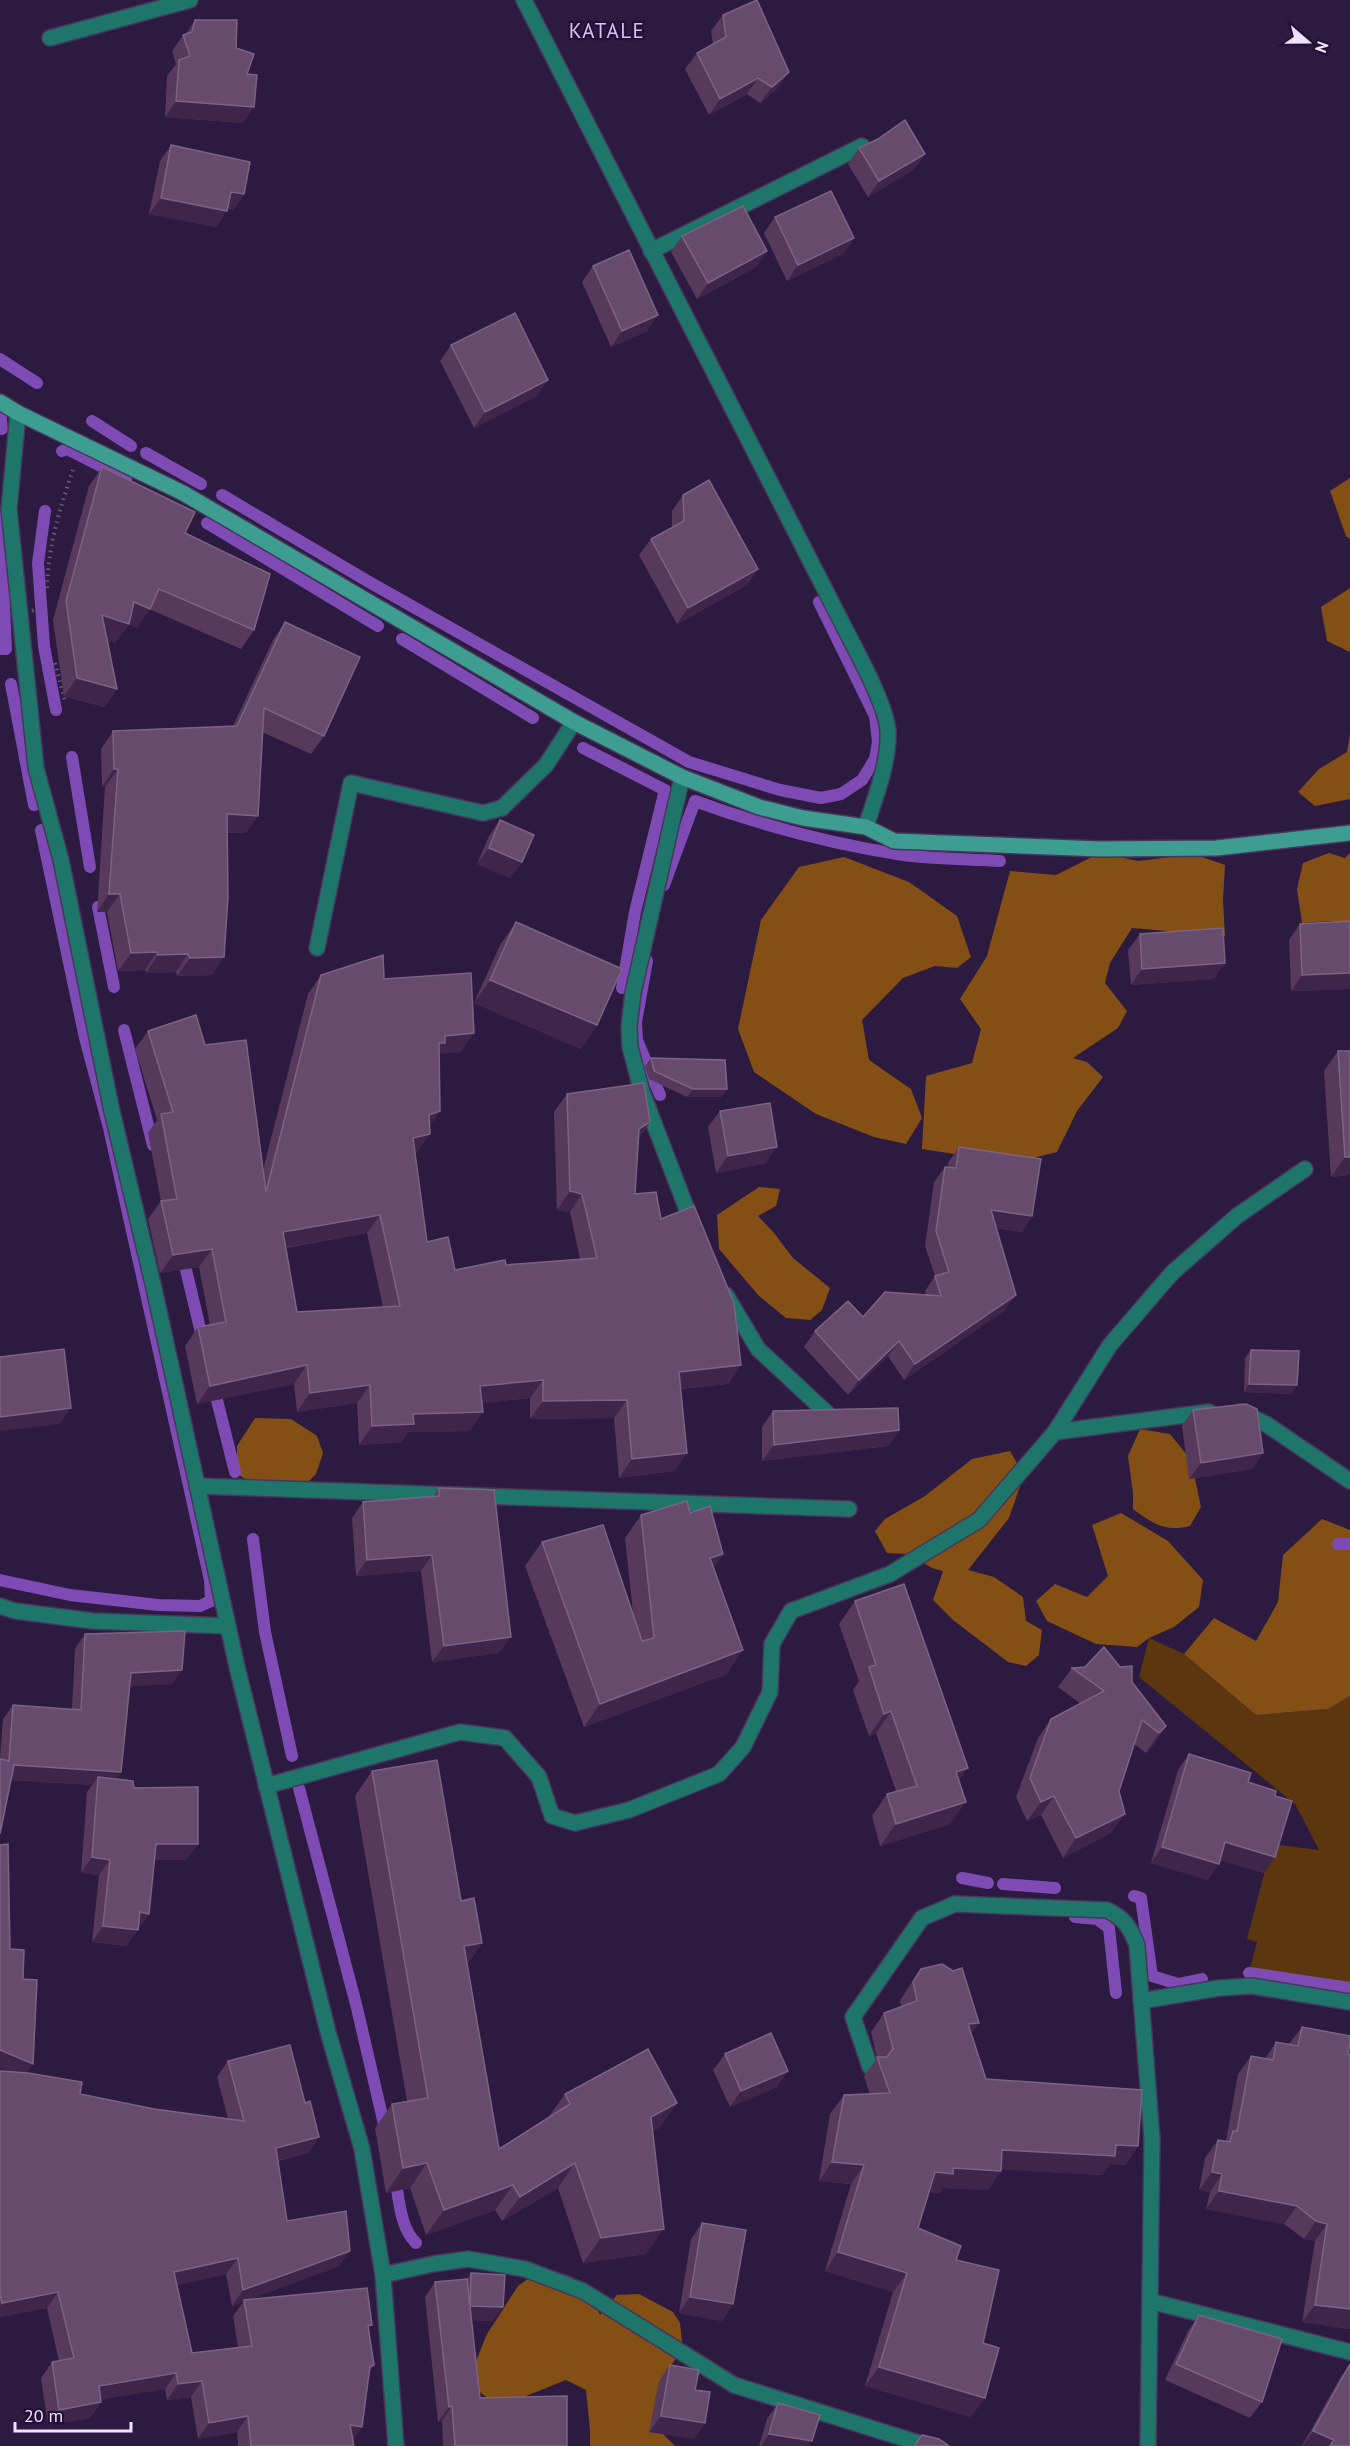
<svg xmlns="http://www.w3.org/2000/svg" width="1350" height="2446" viewBox="0 0 1350 2446" font-family="'PT Sans',sans-serif">
<style>
.green{fill:#5c360e}
.forest{fill:#844f15}
.lines{fill:none;stroke-linecap:round;stroke-linejoin:round}
.stream{stroke:#7e4bb5;stroke-width:12}
.lane-casing{stroke:#47365b;stroke-width:18}
.street-casing{stroke:#47365b;stroke-width:18}
.secondary-casing{stroke:#47365b;stroke-width:18}
.path{stroke:#695a7d;stroke-width:4;stroke-dasharray:1.5 4.5;stroke-linecap:butt}
.lane{stroke:#1e756a;stroke-width:15}
.street{stroke:#1e756a;stroke-width:15}
.secondary{stroke:#3c9d90;stroke-width:15}
.path-bridge{stroke:#695a7d;stroke-width:4;stroke-dasharray:1.5 4.5;stroke-linecap:butt}
.wall{fill:#57395c;fill-rule:evenodd}
.shaded-wall{fill:#3f254a}
.building{fill:#674b6d;stroke:#7c6384;stroke-width:1.5;fill-rule:evenodd}
.labels{text-anchor:middle;stroke-width:5;stroke-linejoin:round;paint-order:stroke}
.quarter-label{font-size:21px;letter-spacing:1.5px;fill:#d5c1f3;stroke:#231036}
</style>
<rect width="100%" height="100%" fill="#2c1a41"/>
<polygon class="green" points="1149,1638 1184,1654 1256,1715 1328,1709 1350,1696 1350,1983 1250,1969 1257,1942 1247,1939 1272,1844 1319,1850 1295,1804 1139,1677"/>
<g class="forest">
<polygon points="1350,478 1350,539 1346,536 1330,491"/>
<polygon points="1350,588 1350,652 1327,641 1321,607"/>
<polygon points="1350,734 1350,799 1315,806 1298,792 1319,769 1347,752"/>
<polygon points="1100,853 1138,861 1170,857 1202,857 1225,865 1223,901 1225,936 1132,928 1110,963 1105,983 1127,1011 1118,1028 1073,1058 1087,1062 1103,1077 1077,1111 1057,1152 1012,1163 922,1149 926,1076 972,1063 981,1029 960,999 987,956 1010,871 1056,875"/>
<polygon points="1329,853 1345,858 1350,853 1350,926 1331,921 1302,923 1297,889 1303,863"/>
<polygon points="844,857 909,882 957,916 971,957 957,968 935,966 903,978 862,1020 869,1060 911,1089 922,1118 906,1144 874,1137 816,1114 754,1072 738,1029 761,920 799,867"/>
<polygon points="759,1187 780,1189 776,1206 758,1216 774,1233 793,1258 830,1288 822,1310 810,1320 786,1318 759,1296 719,1249 717,1215"/>
<polygon points="255,1418 291,1419 317,1436 323,1453 316,1474 302,1488 254,1484 237,1474 237,1446"/>
<path d="M 1140,1429 L 1170,1434 L 1191,1460 L 1201,1507 L 1190,1526 C 1164,1532 1154,1524 1133,1509 L 1133,1493 L 1128,1456 Z"/>
<polygon points="1010,1451 1024,1475 1009,1518 968,1570 994,1577 1023,1597 1026,1621 1042,1630 1039,1655 1026,1666 1008,1662 953,1620 933,1600 943,1571 932,1568 908,1554 887,1553 875,1531 885,1519 925,1496 972,1459"/>
<polygon points="1121,1513 1168,1541 1203,1580 1199,1607 1174,1627 1149,1638 1137,1647 1096,1644 1047,1621 1036,1601 1055,1584 1087,1597 1108,1576 1092,1525"/>
<polygon points="1322,1519 1350,1530 1350,1696 1328,1709 1256,1715 1184,1654 1214,1618 1256,1641 1278,1602 1283,1555"/>
<path d="M 542,2269 C 580,2276 585,2280 600,2315 L 617,2295 L 639,2294 L 673,2312 L 680,2323 L 683,2350 L 667,2370 L 655,2400 L 657,2428 L 675,2446 L 590,2446 L 590,2430 L 586,2390 L 566,2380 L 499,2407 L 476,2389 L 474,2366 L 487,2334 L 518,2286 Z"/>
</g>
<g class="lines">
<g class="stream">
<polyline points="0,359 37,383"/>
<polyline points="0,410 2,429"/>
<polyline points="92,421 131,446"/>
<polyline points="62,451 67,449 126,479"/>
<polyline points="146,453 201,484"/>
<polyline points="222,495 369,582 689,762 780,790 821,798 841,794 862,780 875,759 878,742 875,716 819,602"/>
<polyline points="45,511 38,563 44,646 56,710"/>
<polyline points="0,512 6,649 0,649"/>
<polyline points="207,523 378,626"/>
<polyline points="402,639 533,718"/>
<polyline points="11,684 34,805"/>
<polyline points="583,748 665,790 635,912 622,988"/>
<polyline points="72,757 90,867"/>
<path d="M 664,885 L 695,801 C 763,826 832,844 903,855 C 935,859 968,859 1000,861"/>
<polyline points="98,907 114,987"/>
<polyline points="647,961 636,1022 637,1040 660,1095"/>
<polyline points="124,1030 153,1145"/>
<polyline points="182,1253 203,1341"/>
<polyline points="213,1384 235,1472"/>
<polyline points="253,1539 265,1632 292,1756"/>
<polyline points="1338,1544 1350,1544"/>
<polyline points="0,1580 70,1595 158,1605 200,1606 211,1601 210,1580 109,1128 85,1038 41,830"/>
<polyline points="299,1788 357,2008 386,2133"/>
<polyline points="962,1878 988,1883"/>
<polyline points="1003,1884 1055,1888"/>
<polyline points="1134,1896 1141,1898 1152,1976 1178,1984 1202,1979"/>
<polyline points="1075,1917 1097,1919 1109,1928 1116,1993"/>
<polyline points="1249,1973 1350,1988"/>
<path d="M 395,2177 C 399,2198 400,2228 416,2243"/>
</g>
<defs>
<g id="lane">
<polyline points="317,948 351,783 483,813 502,808 546,765 574,722"/>
<polyline points="870,2067 853,2017 922,1918 955,1904"/>
</g>
<g id="street">
<path d="M 524,0 L 841,621 C 854,647 887,705 888,732 C 889,764 875,797 866,827"/>
<polyline points="50,38 190,0"/>
<polyline points="651,251 862,146"/>
<polyline points="18,413 9,509 36,768 61,860 111,1107 153,1284 237,1667 328,2032 362,2149 383,2275 396,2446"/>
<polyline points="682,777 633,993 629,1027 630,1047 642,1092 694,1228"/>
<polyline points="726,1295 758,1349 829,1415"/>
<polyline points="1241,1412 1266,1424 1350,1481"/>
<polyline points="1055,1432 1209,1412"/>
<polyline points="197,1486 849,1509"/>
<polyline points="0,1606 15,1611 93,1621 228,1626"/>
<polyline points="266,1786 460,1732 505,1738 539,1777 552,1816 575,1823 629,1810 719,1774 743,1747 770,1692 772,1644 791,1611 890,1574 979,1520 1055,1432 1110,1345 1172,1273 1237,1216 1305,1169"/>
<path d="M 955,1904 L 1107,1910 C 1124,1918 1130,1927 1137,1945 L 1152,2139 L 1148,2446"/>
<polyline points="1141,2001 1219,1988 1252,1986 1350,2002"/>
<polyline points="383,2275 433,2264 468,2259 525,2269 583,2291 734,2385 928,2446"/>
<polyline points="1150,2301 1350,2352"/>
</g>
<polyline id="secondary" points="0,402 18,413 183,493 574,722 682,777 759,807 803,818 866,827 894,841 1100,849 1217,848 1350,833"/>
</defs>
<use href="#lane" class="lane-casing"/>
<use href="#street" class="street-casing"/>
<use href="#secondary" class="secondary-casing"/>
<g class="path">
<path d="M 47,588 C 48,546 60,508 73,470"/>
<polyline points="55,663 65,701"/>
</g>
<use href="#lane" class="lane"/>
<use href="#street" class="street"/>
<use href="#secondary" class="secondary"/>
<polyline class="path-bridge" points="32,611 48,605"/>
</g>
<g class="wall">
<polygon points="723,15 778,88 760,103 747,94 709,115 685,69 697,53 713,44 711,31"/>
<polygon points="195,20 236,48 247,74 243,123 165,117 167,76 176,64 172,51 183,35 186,34"/>
<polygon points="171,145 244,194 233,210 227,209 216,227 149,214 160,161"/>
<polygon points="859,148 925,154 913,170 868,197 848,164"/>
<polygon points="775,217 854,238 843,254 787,281 764,233"/>
<polygon points="682,236 767,251 756,267 697,299 671,252"/>
<polygon points="593,266 647,331 611,347 582,282"/>
<polygon points="451,345 537,396 474,428 440,361"/>
<polygon points="102,467 185,533 254,630 241,649 149,609 137,628 129,624 115,643 108,640 117,689 104,707 64,696 53,620 89,486"/>
<polygon points="683,495 758,569 747,585 677,624 639,555 651,539 672,527 672,511"/>
<polygon points="285,622 324,736 311,754 262,732 246,833 228,833 212,975 177,976 176,972 146,973 145,970 118,971 107,912 97,912 105,787 102,787 101,749 113,731 233,726 273,640"/>
<polygon points="500,820 522,862 510,878 477,864 489,836"/>
<polygon points="1350,921 1350,989 1291,991 1289,940 1300,924"/>
<polygon points="516,922 597,1025 581,1049 474,1003 500,945"/>
<polygon points="1140,934 1214,979 1131,985 1128,950"/>
<path d="M 321,975 L 384,979 L 461,1052 L 439,1053 L 440,1111 L 430,1125 L 417,1152 L 415,1153 L 427,1242 L 455,1270 L 580,1259 L 570,1212 L 557,1210 L 554,1112 L 567,1094 L 650,1122 L 639,1138 L 635,1194 L 661,1219 L 741,1365 L 728,1384 L 681,1389 L 687,1453 L 674,1471 L 619,1478 L 614,1418 L 530,1419 L 530,1398 L 482,1403 L 470,1431 L 408,1432 L 401,1442 L 359,1445 L 357,1403 L 297,1412 L 294,1384 L 197,1404 L 185,1346 L 198,1327 L 210,1325 L 199,1267 L 160,1273 L 148,1219 L 161,1201 L 148,1133 L 157,1120 L 135,1049 L 148,1031 L 205,1045 L 263,1170 L 308,994 ZM 367,1233 L 383,1307 L 297,1312 L 286,1248 Z"/>
<polygon points="1338,1051 1350,1175 1331,1177 1324,1071"/>
<polygon points="651,1058 727,1089 721,1097 687,1097 649,1079 645,1066"/>
<polygon points="720,1111 766,1163 716,1173 708,1127"/>
<polygon points="959,1147 1032,1216 1022,1232 996,1228 1005,1310 904,1380 888,1356 848,1395 804,1347 815,1331 863,1317 926,1295 925,1291 935,1276 925,1246 934,1182 945,1167 948,1167 948,1163"/>
<polygon points="1251,1350 1292,1394 1244,1392 1245,1358"/>
<polygon points="1193,1410 1263,1453 1252,1469 1189,1479 1182,1426"/>
<polygon points="773,1411 899,1430 888,1446 762,1461 762,1427"/>
<polygon points="439,1488 499,1653 432,1662 421,1571 356,1576 352,1518 363,1502 433,1497"/>
<polygon points="690,1513 723,1554 713,1568 727,1674 584,1727 525,1566 542,1542 633,1613 625,1538 641,1515"/>
<polygon points="855,1601 959,1781 950,1824 880,1846 872,1816 887,1794 896,1791 876,1733 869,1736 853,1690 859,1681 839,1624"/>
<polygon points="85,1634 172,1684 130,1686 116,1779 134,1788 187,1860 154,1860 149,1914 126,1946 92,1942 99,1875 81,1873 87,1792 92,1785 11,1780 0,1759 3,1719 13,1705 72,1709 75,1649"/>
<polygon points="1072,1668 1132,1682 1166,1726 1153,1745 1146,1753 1134,1744 1119,1791 1111,1833 1063,1858 1041,1815 1027,1821 1016,1797 1038,1738 1051,1719 1081,1704 1058,1687"/>
<polygon points="1189,1754 1275,1796 1264,1873 1220,1860 1208,1880 1151,1863 1178,1770"/>
<polygon points="372,1771 461,1901 482,1943 467,1964 499,2149 548,2118 565,2094 677,2103 659,2128 653,2131 646,2254 583,2263 558,2188 502,2221 495,2210 426,2235 410,2188 386,2193 375,2128 392,2104 407,2101 355,1796"/>
<path d="M 10,1949 L 23,1979 L 33,2064 L 26,2073 L 80,2094 L 154,2109 L 228,2119 L 217,2077 L 228,2061 L 305,2103 L 319,2137 L 308,2153 L 278,2161 L 287,2221 L 339,2266 L 247,2300 L 369,2330 L 374,2365 L 369,2372 L 353,2440 L 354,2446 L 238,2446 L 237,2432 L 198,2439 L 191,2397 L 167,2400 L 165,2389 L 101,2399 L 101,2402 L 90,2418 L 48,2425 L 41,2378 L 52,2362 L 59,2361 L 47,2308 L 0,2317 L 0,2071 L 9,2072 ZM 226,2274 L 232,2306 L 244,2301 L 233,2316 L 238,2347 L 192,2353 L 177,2285 Z"/>
<polygon points="921,1969 979,2023 971,2034 986,2079 1138,2146 1125,2165 1110,2164 1102,2175 1001,2169 1001,2171 988,2190 943,2188 940,2193 929,2192 918,2228 956,2260 983,2343 971,2417 865,2386 893,2292 825,2271 851,2184 819,2181 830,2114 844,2095 870,2094 864,2076 877,2058 871,2032 884,2013 901,2007 900,2001 908,1988"/>
<polygon points="1302,2027 1348,2054 1350,2329 1302,2322 1315,2241 1304,2239 1284,2224 1206,2209 1210,2192 1199,2190 1205,2158 1218,2140 1226,2141 1238,2074 1251,2056 1265,2059 1276,2042 1289,2044"/>
<polygon points="725,2054 777,2087 730,2107 713,2070"/>
<polygon points="702,2223 733,2304 722,2321 679,2313 691,2239"/>
<polygon points="471,2273 493,2321 471,2320 480,2398 567,2446 443,2446 442,2421 438,2422 425,2297 435,2282 467,2279"/>
<polygon points="1199,2315 1262,2402 1250,2418 1165,2380 1188,2331"/>
<polygon points="1350,2364 1350,2446 1302,2446 1340,2378"/>
<polygon points="670,2365 695,2390 705,2423 694,2439 649,2432 659,2381"/>
<polygon points="778,2403 812,2441 808,2446 759,2446 767,2419"/>
</g>
<g class="shaded-wall">
<polygon points="789,72 778,88 760,103 772,87"/>
<polygon points="758,78 747,94 709,115 720,99"/>
<polygon points="176,101 254,107 243,123 165,117"/>
<polygon points="925,154 913,170 868,197 879,181"/>
<polygon points="231,192 244,194 233,210 220,208"/>
<polygon points="161,198 227,211 216,227 149,214"/>
<polygon points="854,238 843,254 787,281 798,265"/>
<polygon points="767,251 756,267 697,299 708,283"/>
<polygon points="658,315 647,331 611,347 622,331"/>
<polygon points="548,380 537,396 474,428 485,412"/>
<polygon points="758,569 747,585 677,624 688,608"/>
<polygon points="134,602 150,609 137,628 121,621"/>
<polygon points="102,615 129,624 115,643 89,633"/>
<polygon points="77,678 117,689 104,707 64,696"/>
<polygon points="114,769 118,769 105,787 102,787"/>
<polygon points="227,814 258,816 246,833 215,832"/>
<polygon points="489,848 522,862 510,878 477,864"/>
<polygon points="109,894 120,894 107,912 97,912"/>
<polygon points="157,952 145,970 118,971 131,953"/>
<polygon points="188,954 176,972 146,973 158,955"/>
<polygon points="224,957 212,975 177,976 190,958"/>
<polygon points="1225,963 1214,979 1131,985 1142,969"/>
<polygon points="1350,973 1350,989 1291,991 1302,975"/>
<polygon points="490,980 597,1025 581,1049 474,1003"/>
<polygon points="474,1033 461,1052 438,1054 426,1062 445,1036"/>
<polygon points="693,1089 727,1089 721,1097 687,1097"/>
<polygon points="440,1111 427,1129 429,1115"/>
<polygon points="650,1122 637,1140 639,1129"/>
<polygon points="430,1134 417,1152 400,1157 413,1138"/>
<polygon points="777,1147 766,1163 716,1173 728,1156"/>
<polygon points="1345,1157 1350,1157 1350,1175 1331,1177"/>
<polygon points="570,1191 582,1194 570,1212 557,1210"/>
<polygon points="991,1210 1032,1216 1022,1232 980,1225"/>
<polygon points="380,1215 367,1233 270,1250 283,1232"/>
<polygon points="212,1249 199,1267 160,1273 173,1255"/>
<polygon points="1016,1295 1005,1310 904,1380 915,1364"/>
<polygon points="899,1341 888,1356 848,1395 859,1380"/>
<polygon points="307,1365 294,1384 197,1404 210,1386"/>
<polygon points="741,1365 728,1384 666,1390 679,1372"/>
<polygon points="543,1380 530,1398 467,1405 480,1386"/>
<polygon points="1249,1384 1297,1385 1292,1394 1244,1392"/>
<polygon points="370,1385 357,1403 297,1412 310,1393"/>
<polygon points="627,1400 614,1418 530,1419 543,1401"/>
<polygon points="71,1408 60,1424 0,1431 0,1417"/>
<polygon points="483,1412 470,1431 408,1432 401,1442 359,1445 372,1426 413,1414"/>
<polygon points="899,1430 888,1446 762,1461 774,1445"/>
<polygon points="687,1453 674,1471 619,1478 632,1459"/>
<polygon points="1263,1453 1252,1469 1189,1479 1201,1463"/>
<polygon points="723,1554 707,1578 710,1558"/>
<polygon points="432,1555 421,1571 356,1576 367,1560"/>
<polygon points="511,1637 499,1653 432,1662 444,1646"/>
<polygon points="743,1650 727,1674 584,1727 600,1704"/>
<polygon points="182,1670 172,1684 121,1687 131,1673"/>
<polygon points="891,1711 876,1733 869,1736 884,1714"/>
<polygon points="1166,1726 1153,1745 1146,1753 1159,1733"/>
<polygon points="14,1765 121,1772 111,1786 98,1777 92,1785 4,1779"/>
<polygon points="968,1768 952,1790 956,1772"/>
<polygon points="1054,1796 1041,1815 1027,1821 1041,1802"/>
<polygon points="966,1802 950,1824 880,1846 896,1824"/>
<polygon points="1125,1814 1111,1833 1063,1858 1076,1838"/>
<polygon points="1225,1842 1275,1857 1264,1873 1214,1858"/>
<polygon points="156,1844 198,1844 187,1860 144,1860"/>
<polygon points="1162,1847 1219,1864 1208,1880 1151,1863"/>
<polygon points="92,1857 110,1860 99,1875 81,1873"/>
<polygon points="140,1912 149,1914 138,1929"/>
<polygon points="103,1926 138,1930 126,1946 92,1942"/>
<polygon points="482,1943 464,1967 464,1946"/>
<polygon points="979,2023 965,2042 968,2024"/>
<polygon points="0,2050 33,2064 23,2078 0,2068"/>
<polygon points="788,2071 777,2087 730,2107 741,2091"/>
<polygon points="677,2103 659,2128 634,2141 651,2117"/>
<polygon points="319,2137 308,2153 264,2164 276,2148"/>
<polygon points="1116,2145 1138,2146 1125,2165 1110,2164 1102,2175 989,2169 1002,2150"/>
<polygon points="832,2162 864,2165 851,2184 819,2181"/>
<polygon points="427,2163 410,2188 386,2193 403,2168"/>
<polygon points="575,2163 558,2188 502,2221 520,2197"/>
<polygon points="953,2168 1001,2171 988,2190 943,2188 940,2193 922,2191 935,2172"/>
<polygon points="1212,2172 1222,2174 1210,2192 1199,2190"/>
<polygon points="513,2185 495,2210 426,2235 444,2210"/>
<polygon points="1219,2191 1297,2206 1284,2224 1206,2209"/>
<polygon points="1316,2221 1327,2224 1315,2241 1304,2239"/>
<polygon points="664,2229 646,2254 583,2263 601,2238"/>
<polygon points="350,2251 339,2266 232,2306 243,2290"/>
<polygon points="838,2252 907,2273 893,2292 825,2271"/>
<polygon points="238,2258 226,2274 163,2288 174,2272"/>
<polygon points="58,2292 47,2308 0,2317 0,2306 2,2303"/>
<polygon points="690,2297 733,2304 722,2321 679,2313"/>
<polygon points="1315,2305 1350,2309 1350,2329 1302,2322"/>
<polygon points="469,2306 503,2307 493,2321 459,2320"/>
<polygon points="879,2367 985,2398 971,2417 865,2386"/>
<polygon points="176,2373 165,2389 88,2402 99,2386"/>
<polygon points="202,2381 191,2397 167,2400 178,2384"/>
<polygon points="101,2402 90,2418 48,2425 59,2410"/>
<polygon points="452,2406 442,2421 438,2422 449,2407"/>
<polygon points="248,2416 237,2432 198,2439 209,2423"/>
<polygon points="661,2416 705,2423 694,2439 649,2432"/>
<polygon points="350,2425 362,2427 351,2443"/>
<polygon points="1313,2431 1334,2440 1329,2446 1303,2446"/>
<polygon points="769,2434 812,2441 808,2446 761,2446"/>
</g>
<g class="building">
<polygon points="757,0 789,72 772,87 758,78 720,99 697,53 726,37 723,15"/>
<polygon points="195,20 237,20 236,48 254,54 247,74 257,75 254,107 176,101 179,60 190,56 183,35 192,32"/>
<polygon points="905,120 925,154 879,181 859,148 878,139"/>
<polygon points="171,145 250,162 244,194 231,192 227,211 161,198"/>
<polygon points="831,191 854,238 798,265 775,217"/>
<polygon points="743,206 767,251 708,283 682,236"/>
<polygon points="629,250 658,315 622,331 593,266"/>
<polygon points="515,313 548,380 485,412 451,345"/>
<polygon points="102,467 195,512 185,533 270,574 254,630 159,589 150,609 134,602 129,624 102,615 117,689 77,678 66,601"/>
<polygon points="709,480 758,569 688,608 651,539 684,521 683,495"/>
<polygon points="285,622 360,657 324,736 264,708 258,816 227,814 228,897 224,957 190,958 188,954 158,955 157,952 131,953 120,894 109,894 118,769 114,769 113,731 237,726"/>
<polygon points="500,820 534,835 522,862 489,848"/>
<polygon points="1350,921 1350,973 1302,975 1300,924"/>
<polygon points="516,922 622,969 597,1025 490,980"/>
<polygon points="1223,928 1225,963 1142,969 1140,934"/>
<path d="M 383,955 L 384,979 L 471,973 L 474,1033 L 445,1036 L 445,1043 L 439,1043 L 440,1111 L 429,1115 L 430,1134 L 413,1138 L 427,1242 L 448,1237 L 455,1270 L 505,1260 L 506,1265 L 597,1258 L 582,1194 L 570,1191 L 567,1094 L 644,1083 L 650,1122 L 639,1129 L 635,1194 L 656,1192 L 661,1219 L 694,1206 L 734,1303 L 741,1365 L 679,1372 L 687,1453 L 632,1459 L 627,1400 L 543,1401 L 543,1380 L 480,1386 L 483,1412 L 413,1414 L 414,1424 L 372,1426 L 370,1385 L 310,1393 L 307,1365 L 210,1386 L 198,1327 L 226,1322 L 212,1249 L 173,1255 L 161,1201 L 177,1199 L 161,1114 L 173,1112 L 148,1031 L 196,1015 L 205,1045 L 246,1040 L 266,1192 L 321,975 ZM 380,1215 L 400,1306 L 297,1312 L 283,1232 Z"/>
<polygon points="1338,1051 1350,1051 1350,1157 1345,1157"/>
<polygon points="651,1058 725,1060 727,1089 693,1089 654,1071"/>
<polygon points="770,1103 777,1147 728,1156 720,1111"/>
<polygon points="959,1147 1041,1159 1032,1216 991,1210 1016,1295 915,1364 899,1341 859,1380 815,1331 848,1301 863,1317 885,1292 941,1296 935,1276 949,1272 936,1231 945,1167 956,1168"/>
<polygon points="64,1349 71,1408 0,1417 0,1357"/>
<polygon points="1251,1350 1299,1351 1297,1385 1249,1384"/>
<polygon points="1246,1404 1257,1409 1263,1453 1201,1463 1193,1410"/>
<polygon points="898,1408 899,1430 774,1445 773,1411"/>
<polygon points="439,1488 494,1490 511,1637 444,1646 432,1555 367,1560 363,1502 439,1496"/>
<polygon points="687,1501 690,1513 710,1506 723,1554 710,1558 743,1650 600,1704 542,1542 603,1525 642,1641 654,1638 641,1515"/>
<polygon points="904,1584 968,1768 956,1772 966,1802 896,1824 887,1794 917,1786 891,1711 884,1714 869,1667 876,1665 855,1601"/>
<polygon points="185,1631 182,1670 131,1673 121,1772 14,1765 0,1834 0,1759 9,1761 13,1705 81,1710 85,1634"/>
<polygon points="1104,1647 1120,1667 1132,1666 1132,1682 1166,1726 1159,1733 1142,1720 1119,1791 1125,1814 1076,1838 1054,1796 1041,1802 1030,1778 1051,1719 1104,1691 1072,1668 1085,1667"/>
<polygon points="1189,1754 1251,1773 1248,1782 1276,1791 1275,1796 1292,1801 1275,1857 1225,1842 1219,1864 1162,1847"/>
<polygon points="437,1760 461,1901 474,1898 482,1943 464,1946 499,2149 570,2104 565,2094 648,2049 677,2103 651,2117 664,2229 601,2238 575,2163 520,2197 513,2185 444,2210 427,2163 403,2168 392,2104 428,2098 372,1771"/>
<polygon points="98,1777 133,1781 134,1788 198,1787 198,1844 156,1844 149,1914 140,1912 138,1930 103,1926 110,1860 92,1857"/>
<polygon points="8,1844 10,1949 24,1950 23,1979 37,1980 33,2064 0,2050 0,1845"/>
<polygon points="942,1964 953,1971 962,1968 979,2023 968,2024 986,2079 1142,2090 1138,2146 1116,2145 1115,2156 1002,2150 1001,2171 953,2168 953,2174 935,2172 918,2228 961,2246 956,2260 999,2270 983,2343 999,2348 985,2398 879,2367 907,2273 838,2252 864,2165 832,2162 844,2095 890,2093 877,2057 887,2057 893,2049 884,2013 917,2001 913,1982 921,1969"/>
<polygon points="1302,2027 1350,2036 1350,2043 1348,2054 1350,2054 1350,2309 1315,2305 1327,2224 1316,2221 1297,2206 1219,2191 1222,2174 1212,2172 1218,2140 1230,2142 1233,2131 1237,2131 1251,2056 1273,2060 1276,2042 1298,2046"/>
<polygon points="771,2033 788,2071 741,2091 725,2054"/>
<polygon points="290,2045 305,2103 310,2101 319,2137 276,2148 287,2221 346,2211 350,2251 243,2290 238,2258 174,2272 192,2353 252,2346 244,2300 367,2288 372,2325 368,2326 374,2365 370,2366 362,2427 350,2425 354,2446 251,2446 248,2416 209,2423 202,2381 178,2384 176,2373 99,2386 101,2402 59,2410 52,2362 74,2358 58,2292 2,2303 0,2294 0,2071 28,2073 82,2082 80,2094 154,2109 244,2121 228,2061"/>
<polygon points="702,2223 746,2230 733,2304 690,2297"/>
<polygon points="471,2273 505,2275 503,2307 470,2306"/>
<polygon points="467,2279 480,2398 567,2396 567,2446 455,2446 452,2406 449,2407 435,2282"/>
<polygon points="1199,2315 1282,2339 1262,2402 1176,2364"/>
<polygon points="1350,2364 1350,2446 1330,2446 1334,2440 1313,2431"/>
<polygon points="670,2365 699,2370 695,2390 710,2392 705,2423 661,2416"/>
<polygon points="778,2403 820,2415 812,2441 769,2434"/>
<polygon points="922,2435 939,2439 949,2446 914,2446"/>
</g>
<g class="labels">
<g class="quarter-label">
<text x="607" y="38">KATALE</text>
</g>
</g>
<g transform="translate(1308 42) rotate(110)" stroke="#231036" stroke-width="4.5" paint-order="stroke">
<path d="M0-4.5L10 22L0 15L-10 22Z" fill="#ede3fd"/>
<text y="-9" font-size="16" font-weight="bold" text-anchor="middle" fill="#ede3fd">N</text>
</g>
<path d="M15 2422v9h116v-9" fill="none" stroke="#ede3fd" stroke-width="3"/>
<text x="24" y="2422" font-size="18" fill="#ede3fd" stroke="#231036" stroke-width="4.5" paint-order="stroke">20 m</text>
</svg>
